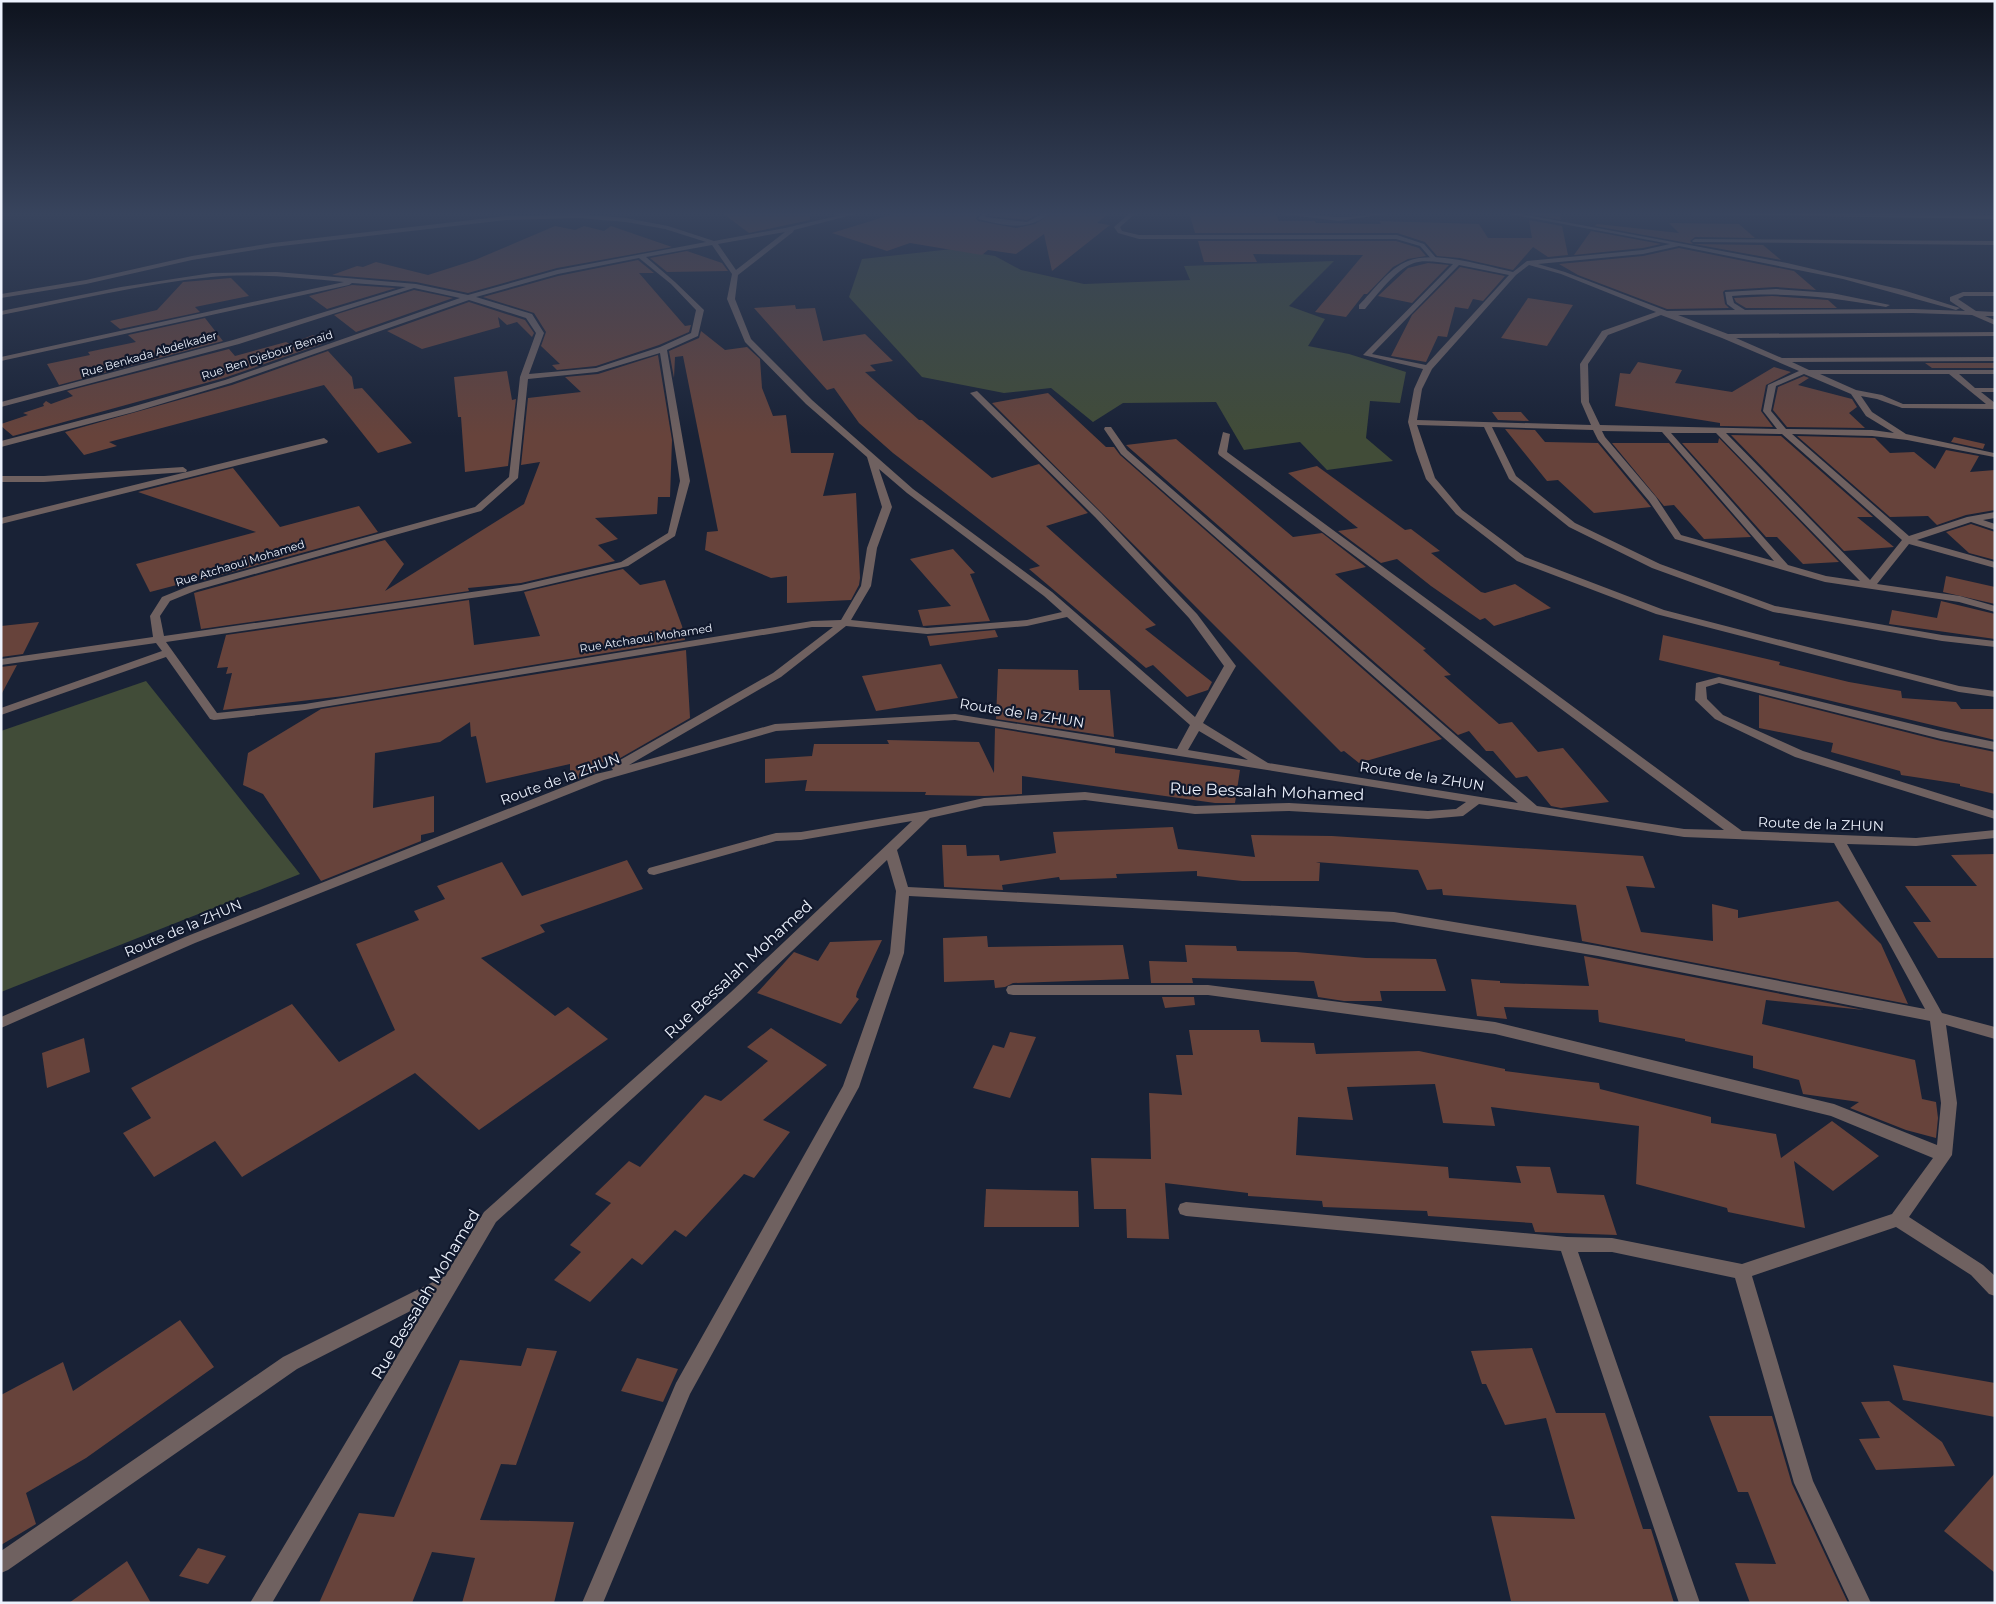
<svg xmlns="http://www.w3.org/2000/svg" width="1996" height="1604" viewBox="0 0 1996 1604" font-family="Montserrat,sans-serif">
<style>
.green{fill:#414c38}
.building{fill:#67433b}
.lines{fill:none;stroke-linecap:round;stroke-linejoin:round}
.service{fill:#6f6160;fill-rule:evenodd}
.minor{fill:#6f6160;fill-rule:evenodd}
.labels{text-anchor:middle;stroke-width:4.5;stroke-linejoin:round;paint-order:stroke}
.far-street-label{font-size:11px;fill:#edf2fd;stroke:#10182c}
.street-label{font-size:14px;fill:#edf2fd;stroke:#10182c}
.near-street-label{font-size:16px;fill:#edf2fd;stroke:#10182c}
</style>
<rect width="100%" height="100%" fill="#192236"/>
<g class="green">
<polygon points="952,249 995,256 1021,270 1084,284 1190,280 1184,266 1334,261 1289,306 1325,319 1308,346 1349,354 1406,372 1400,403 1370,401 1366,438 1393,461 1327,470 1300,442 1244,450 1216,402 1123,403 1093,422 1051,388 1004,393 922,377 849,297 862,259"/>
<polygon points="146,681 300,874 1,992 1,731"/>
</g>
<g class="building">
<polygon points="721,212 810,212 810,220 749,233"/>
<polygon points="900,212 981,212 976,218 978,221 1016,228 1035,224 1054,212 1111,212 1097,223 1110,225 1052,271 1044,234 1016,254 988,250 982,255 910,243 887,251 832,233"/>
<polygon points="991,212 1042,212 1027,220 989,216"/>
<polygon points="1189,212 1265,212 1276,215 1279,221 1315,221 1316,223 1381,224 1379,221 1479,224 1488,238 1532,238 1529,220 1562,226 1568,255 1548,257 1533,247 1513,270 1460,258 1437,256 1425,242 1397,233 1195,233"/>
<polygon points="1528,212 1560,213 1561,220 1529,214"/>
<polygon points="1669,223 1739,224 1755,238 1695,237 1690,241 1693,244 1595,226 1597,224 1679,233"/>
<polygon points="555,226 575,230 584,226 604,231 611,226 672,247 557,268 468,293 416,282 332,275 357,266 363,267 376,262 428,275 475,260"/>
<polygon points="1591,231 1661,244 1643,248 1574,255"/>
<polygon points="1198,241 1396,241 1419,248 1426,256 1408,259 1393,267 1367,294 1364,294 1346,317 1315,312 1363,255 1253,254 1257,262 1204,262"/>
<polygon points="1694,244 1763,245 1781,260"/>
<polygon points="1679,248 1794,271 1816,290 1776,287 1725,290 1723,292 1725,304 1729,308 1667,309 1578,275 1559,264 1643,256"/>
<polygon points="687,251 722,263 728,271 667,272 650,258"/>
<polygon points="638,260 654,273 639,273 685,326 691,325 689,332 659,345 596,366 557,370 552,365 560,364 541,346 546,332 534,313 483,297 558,276"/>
<polygon points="1428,263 1449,265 1412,303 1378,296 1408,268"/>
<polygon points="1460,267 1505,276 1483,301 1473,299 1468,309 1455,307 1447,337 1438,336 1426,362 1391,356 1412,315"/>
<polygon points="231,278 249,296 195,307 200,312 120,329 110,321 157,310 183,282"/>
<polygon points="352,285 396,288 327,309 309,296"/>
<polygon points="414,290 453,298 356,332 334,315"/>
<polygon points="1772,296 1828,300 1837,308 1746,308 1736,302 1734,298"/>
<polygon points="1528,298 1573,305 1547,346 1501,338"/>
<polygon points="469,302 525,320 534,333 532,337 517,322 507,325 498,317 500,327 422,349 387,331"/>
<polygon points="795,305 796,309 815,308 823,341 865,334 893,361 870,365 876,371 865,372 919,420 922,420 992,478 1039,464 1088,513 1046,526 1156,625 1145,629 1212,682 1208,690 1187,697 1153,665 1146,668 1029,569 1040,566 893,453 859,423 834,388 827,390 754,308"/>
<polygon points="205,318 223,341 59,385 47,364 90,355 88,352 136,342 128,335"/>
<polygon points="701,331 725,350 747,347 760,359 762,388 773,416 786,415 791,453 834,453 823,496 856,493 860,578 859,585 851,600 787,603 787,576 771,578 705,550 707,532 718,531 683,356 675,357 674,378 669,351 699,338"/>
<polygon points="313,335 322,344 224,378 13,436 1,426 1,424 28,415 23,413 44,406 43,404 46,401 51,404 73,396 67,391 229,349 235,356 286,342 290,344"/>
<polygon points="328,351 352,377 354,389 362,388 412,443 378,453 324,385 109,442 117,446 84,455 65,432 232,385"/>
<polygon points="658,355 672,440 670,497 658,497 657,514 595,518 618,539 598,545 615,561 521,583 468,588 469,591 201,629 194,593 385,540 404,564 385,591 524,504 540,462 521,465 528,398 581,392 565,377 598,374"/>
<polygon points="1638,362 1682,370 1675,383 1732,392 1774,367 1791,372 1766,385 1761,411 1773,427 1720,426 1720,423 1615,406 1620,373 1630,374"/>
<polygon points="1925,363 1995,363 1995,368 1932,368"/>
<polygon points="507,371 512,400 516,399 508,466 465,472 461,417 458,417 454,377"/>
<polygon points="1804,376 1809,378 1798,385 1852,399 1857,407 1849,413 1865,428 1787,427 1773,410 1778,387"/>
<polygon points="1048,393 1106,447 1114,447 1120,455 1442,739 1359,763 1344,751 1341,752 992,403"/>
<polygon points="1492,412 1521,412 1529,421 1498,420"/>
<polygon points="1505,429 1535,430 1545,442 1598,443 1651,507 1594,513 1558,480 1547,481"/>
<polygon points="1731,435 1781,436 1873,517 1857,517 1894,547 1844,551"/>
<polygon points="1797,436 1875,438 1890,453 1914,452 1935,469 1946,450 1979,456 1970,472 1995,470 1995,510 1966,515 1937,525 1928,516 1890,517"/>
<polygon points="1954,437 1985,444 1983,449 1951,442"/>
<polygon points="1719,438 1839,562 1803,564 1777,537 1766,537 1682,443 1718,443"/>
<polygon points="1176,439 1293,537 1322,533 1366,567 1335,574 1426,649 1423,650 1451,675 1444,676 1499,724 1512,722 1538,752 1563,748 1609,802 1561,808 1551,806 1527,776 1516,778 1493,751 1486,751 1469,731 1458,735 1126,445"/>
<polygon points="1612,443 1669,443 1751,537 1704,539 1674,505 1664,506"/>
<polygon points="1317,466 1405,530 1411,529 1440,551 1431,553 1481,592 1485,593 1515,584 1551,608 1494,626 1485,618 1480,620 1431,586 1397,559 1381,563 1338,531 1358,528 1288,473"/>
<polygon points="233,468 280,527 359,506 378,532 192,583 192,581 150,592 136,564 256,532 138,492"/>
<polygon points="1971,524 1995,532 1995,560 1969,553 1946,532"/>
<polygon points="953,549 975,573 970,574 990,621 923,626 918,610 951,606 910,559"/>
<polygon points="623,569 640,585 665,580 682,626 685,640 344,696 223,710 232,673 226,674 228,667 217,668 226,635 469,600 474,645 540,636 524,592"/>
<polygon points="1946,576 1995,587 1995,604 1943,592"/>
<polygon points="1941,601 1995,614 1995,639 1889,624 1892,610 1937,618"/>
<polygon points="39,622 23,654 1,657 1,626"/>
<polygon points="995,630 998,637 930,646 927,636"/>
<polygon points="1663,635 1780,662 1779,665 1849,682 1901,691 1902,698 1956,702 1961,709 1995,709 1995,740 1659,660"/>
<polygon points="686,650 690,718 615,761 595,763 595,772 570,782 570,764 486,783 476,736 471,737 470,722 440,742 375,753 373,808 434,796 434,832 421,835 421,841 321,881 263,794 243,785 248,753 321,709"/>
<polygon points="941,664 958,698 876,711 862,676"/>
<polygon points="17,665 1,695 1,667"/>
<polygon points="998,669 1078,670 1079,690 1110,690 1114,737 996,719"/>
<polygon points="1759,695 1941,741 1995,752 1995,794 1960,786 1960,784 1901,775 1900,771 1831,752 1833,743 1759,728"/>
<polygon points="995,728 1115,748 1115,753 1240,770 1235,803 1215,803 1022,776 1022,794 985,796 925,795 926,792 805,791 807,780 765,783 765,759 812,756 814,744 889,744 887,740 979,742 994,773"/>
<polygon points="1173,827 1178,849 1255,857 1251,835 1332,836 1643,856 1655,888 1626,886 1641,932 1713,941 1712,904 1738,910 1738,918 1838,901 1881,944 1908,1004 1582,941 1576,905 1443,895 1442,889 1427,890 1418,870 1316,862 1320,863 1319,881 1242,881 1197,876 1197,871 1116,874 1117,878 1060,880 1059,877 1002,885 1003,890 944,887 942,845 966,845 967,856 999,855 1000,861 1056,853 1053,832"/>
<polygon points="1995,854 1995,958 1938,958 1913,922 1931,922 1905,886 1977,886 1951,855"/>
<polygon points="627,860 643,889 540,925 545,932 481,958 555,1016 568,1007 608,1039 479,1130 415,1073 242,1177 215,1141 154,1177 123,1133 151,1118 131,1088 292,1004 339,1062 395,1030 356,944 419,920 414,911 445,899 437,886 502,862 522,896"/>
<polygon points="987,936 988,947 1123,945 1129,979 1013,983 1005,987 995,988 994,980 944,982 943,938"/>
<polygon points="882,940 857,992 856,997 859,999 841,1024 757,993 794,952 818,961 830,942"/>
<polygon points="1185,945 1236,946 1237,951 1296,952 1366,958 1436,959 1446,991 1380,991 1382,1001 1344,1001 1318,997 1314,981 1192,978 1193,983 1151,983 1149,961 1187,962"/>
<polygon points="1584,956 1864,1010 1766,1000 1762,1024 1915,1060 1922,1099 1936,1102 1938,1118 1936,1138 1906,1130 1850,1108 1859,1102 1803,1094 1799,1080 1753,1068 1753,1056 1685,1041 1685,1039 1599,1022 1598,1010 1504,1007 1507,1019 1477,1016 1471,979 1500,981 1500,983 1589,986"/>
<polygon points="1162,997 1194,997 1195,1005 1165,1008"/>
<polygon points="771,1028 827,1065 763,1120 790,1132 754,1178 744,1174 686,1237 675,1230 642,1265 632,1258 590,1302 554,1280 581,1252 570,1245 611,1203 595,1194 629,1161 640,1167 705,1095 721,1101 768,1061 747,1047"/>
<polygon points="1189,1030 1259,1030 1261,1042 1314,1043 1316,1054 1419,1051 1505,1069 1505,1071 1599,1083 1600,1089 1711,1117 1711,1123 1776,1134 1781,1158 1832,1121 1879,1156 1833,1191 1794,1161 1805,1228 1728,1212 1727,1208 1636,1184 1639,1126 1491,1107 1495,1126 1443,1123 1435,1084 1347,1087 1353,1120 1298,1117 1296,1155 1448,1167 1449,1178 1521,1183 1516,1166 1550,1167 1557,1193 1604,1195 1617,1235 1535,1232 1532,1223 1428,1216 1427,1211 1323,1207 1322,1201 1248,1196 1248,1193 1165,1183 1169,1239 1127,1238 1126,1209 1094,1209 1091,1158 1151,1159 1149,1093 1182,1095 1176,1055 1193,1055"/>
<polygon points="1010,1032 1036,1037 1010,1098 973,1088 993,1045 1004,1048"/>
<polygon points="84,1038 90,1072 47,1088 42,1053"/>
<polygon points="986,1189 1078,1191 1079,1227 984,1227"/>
<polygon points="180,1320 214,1367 86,1458 26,1493 36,1524 1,1545 1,1395 63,1362 73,1391"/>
<polygon points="527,1348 557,1351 516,1465 501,1464 480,1520 574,1522 554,1603 462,1603 475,1558 432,1552 412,1603 319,1603 359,1513 394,1517 460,1360 521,1366"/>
<polygon points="1532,1348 1556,1413 1605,1413 1643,1529 1651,1529 1674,1603 1511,1601 1491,1516 1575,1519 1546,1418 1505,1425 1486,1384 1482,1384 1471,1351"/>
<polygon points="637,1358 678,1369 663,1402 621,1391"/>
<polygon points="1893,1365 1995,1383 1995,1417 1903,1400"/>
<polygon points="1889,1401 1942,1442 1955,1466 1876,1470 1859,1439 1880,1438 1861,1402"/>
<polygon points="1709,1416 1772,1416 1792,1484 1848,1603 1750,1603 1735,1563 1776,1564 1748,1492 1738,1492"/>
<polygon points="1995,1473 1995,1573 1944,1531"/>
<polygon points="198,1548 226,1556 208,1584 179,1576"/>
<polygon points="127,1561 151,1603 69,1603"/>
</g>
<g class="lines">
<g class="service">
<polygon points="831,212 839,212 846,216 841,217"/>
<path d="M 983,212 L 989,212 L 985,217 L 1027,222 L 1045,212 L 1052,212 C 1028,232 1006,226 978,219 Z"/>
<polygon points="1131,212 1137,212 1120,227 1122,231 1139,235 1397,235 1424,244 1438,260 1433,261 1420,246 1396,239 1139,239 1118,233 1114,227"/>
<path d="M 1267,212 C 1290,210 1314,216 1337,217 C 1358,218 1378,211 1399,212 L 1339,221 Z"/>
</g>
<g class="minor">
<path d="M 854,212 L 863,212 L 794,230 L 793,232 L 738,275 L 735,299 L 751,339 L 812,400 L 913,489 L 1052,592 L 1195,717 L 1224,666 L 1189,618 L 1095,517 L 970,393 L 977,391 L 1101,513 L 1197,614 L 1236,666 L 1203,723 L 1268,763 L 1518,803 L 1121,454 L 1104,429 L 1105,427 L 1111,427 L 1127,450 L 1537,806 L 1684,829 L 1724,830 L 1219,455 L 1218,453 L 1223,432 L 1230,434 L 1227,452 L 1742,831 L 1916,838 L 1995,830 L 1995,838 L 1916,846 L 1847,844 L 1942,1013 L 1995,1027 L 1995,1039 L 1946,1025 L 1957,1103 L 1952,1155 L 1909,1217 L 1983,1265 L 1995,1276 L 1995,1296 L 1989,1294 L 1971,1275 L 1896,1227 L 1752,1276 L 1813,1481 L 1871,1603 L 1850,1603 L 1794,1483 L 1735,1278 L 1612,1252 L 1578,1252 L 1700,1603 L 1679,1603 L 1561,1251 L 1186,1216 L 1180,1214 L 1178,1209 L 1180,1204 L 1186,1202 L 1567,1237 L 1612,1238 L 1742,1264 L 1892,1214 L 1933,1158 L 1831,1116 L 1495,1034 L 1208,995 L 1013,995 L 1008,994 L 1006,990 L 1008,986 L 1013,985 L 1208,985 L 1495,1022 L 1834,1104 L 1937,1145 L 1941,1103 L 1930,1021 L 1598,956 L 1394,922 L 909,896 L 904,953 L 859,1087 L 690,1394 L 603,1603 L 582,1603 L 676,1383 L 843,1086 L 890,953 L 896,891 L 887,860 L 741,1000 L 496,1222 L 272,1603 L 250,1603 L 430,1301 L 297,1369 L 8,1570 L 1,1573 L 1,1551 L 283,1357 L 445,1276 L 484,1212 L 731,992 L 912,821 L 801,840 L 776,841 L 654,875 L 649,874 L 647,871 L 649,868 L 776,833 L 801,832 L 926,811 L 984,798 L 1085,792 L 1195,806 L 1289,803 L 1428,811 L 1456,809 L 1466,802 L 955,720 L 776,731 L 604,780 L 195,943 L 1,1028 L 1,1017 L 185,937 L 596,774 L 613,770 L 611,767 L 613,764 L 773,673 L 833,627 L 812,627 L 305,710 L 214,720 L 210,719 L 166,657 L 1,715 L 1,708 L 162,651 L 156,643 L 1,665 L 1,659 L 153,637 L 150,616 L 162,597 L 189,586 L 475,507 L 509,477 L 520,377 L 536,333 L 526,318 L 469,300 L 231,383 L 134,412 L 1,447 L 1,441 L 128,408 L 225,380 L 460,298 L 414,288 L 239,344 L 1,407 L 1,402 L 233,340 L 406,287 L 352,283 L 349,285 L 1,361 L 1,357 L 344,282 C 300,278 255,273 211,277 C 141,284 71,301 1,315 L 1,311 L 121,287 L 212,273 L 277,272 L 416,284 L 468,295 L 557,270 L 706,242 L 665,229 L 626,222 L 579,218 L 506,220 L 273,247 L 192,260 L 86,284 L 1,298 L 1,294 L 86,280 L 192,256 L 273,243 L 506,216 L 579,214 L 626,218 L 668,226 L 714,241 L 785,228 ZM 785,232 L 736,270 L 718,244 ZM 712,245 L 732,274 L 727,299 L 745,342 L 806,404 L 867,457 L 882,507 L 867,548 L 861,586 L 841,620 L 812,621 L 305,704 L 217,713 L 166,642 L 521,591 L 628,566 L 675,536 L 690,481 L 667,350 L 698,336 L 704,310 L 675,282 L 646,257 ZM 639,258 L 671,284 L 696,310 L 691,333 L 660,347 L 596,368 L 529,374 L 544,333 L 532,314 L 476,297 L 558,274 ZM 660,353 L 680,481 L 668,533 L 621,562 L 521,585 L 164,636 L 160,616 L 170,601 L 197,590 L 481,511 L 518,478 L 528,379 L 597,372 ZM 879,469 L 907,493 L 1044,596 L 1062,612 L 1027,620 L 927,628 L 851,620 L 871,586 L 877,548 L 892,507 ZM 1067,617 L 1190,725 L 1177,749 L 955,714 L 775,724 L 629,765 L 781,677 L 846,626 L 927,634 L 1027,626 ZM 1199,731 L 1248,760 L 1188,750 ZM 1085,800 L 1195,814 L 1289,811 L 1428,819 L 1463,816 L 1479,804 L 1684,837 L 1834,843 L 1925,1009 L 1598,946 L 1394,912 L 908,887 L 897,850 L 930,818 L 984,806 Z"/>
<path d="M 1498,212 L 1510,212 L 1787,263 L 1903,290 L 1960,308 L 1956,310 L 1843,279 L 1679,246 L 1643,254 L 1538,264 L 1565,272 L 1667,311 L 1735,310 L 1727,304 L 1725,292 L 1776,289 L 1832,293 L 1890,305 L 1886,307 C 1831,297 1789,292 1732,296 L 1734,303 L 1745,310 L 1913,309 L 1965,311 L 1950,301 L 1950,297 L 1963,292 L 1995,292 L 1995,296 L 1964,296 L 1958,299 L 1976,311 L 1995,312 L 1995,316 L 1985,316 L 1995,320 L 1995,325 L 1972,315 L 1913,313 L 1678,315 L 1728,334 L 1995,332 L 1995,336 L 1736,338 L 1782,358 L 1995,357 L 1995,361 L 1792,362 L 1809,370 L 1995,370 L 1995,374 L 1959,374 L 1975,388 L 1995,388 L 1995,392 L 1981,392 L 1995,403 L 1994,409 L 1902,408 L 1877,399 L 1861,396 L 1872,412 L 1906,434 L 1994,453 L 1994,457 L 1907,440 L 1872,436 L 1792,434 L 1909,536 L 1967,517 L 1995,512 L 1995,518 L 1983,520 L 1995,524 L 1995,530 L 1971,522 L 1917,540 L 1995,562 L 1995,568 L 1909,544 L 1877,584 L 1960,596 L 1995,606 L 1995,612 L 1959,602 L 1825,582 L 1675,539 L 1649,501 L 1598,440 L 1593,430 L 1492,427 L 1516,476 L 1575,523 L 1660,564 L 1775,606 L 1942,635 L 1995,641 L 1995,647 L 1942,641 L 1773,612 L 1652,568 L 1569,527 L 1509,479 L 1484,427 L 1417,425 L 1435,478 L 1462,510 L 1525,557 L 1664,610 L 1959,686 L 1995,691 L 1995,697 L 1959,692 L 1656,614 L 1517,561 L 1456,514 L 1426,479 L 1416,451 L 1408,422 L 1414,389 L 1423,369 L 1363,355 L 1453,264 C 1441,263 1425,259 1414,263 C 1395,270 1378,294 1365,309 L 1359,309 L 1359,305 C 1373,291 1389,268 1408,261 C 1435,250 1485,266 1513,272 L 1527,261 L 1643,250 L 1670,244 ZM 1459,265 L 1509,275 L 1426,365 L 1372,354 ZM 1529,265 L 1561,274 L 1656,312 L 1602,331 L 1580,364 L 1581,402 L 1591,425 L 1417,420 L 1422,389 L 1432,369 L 1516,275 ZM 1661,315 L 1722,338 L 1799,371 L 1768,385 L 1763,411 L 1777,429 L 1600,425 L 1589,402 L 1588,364 L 1608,335 ZM 1804,374 L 1851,394 L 1866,416 L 1894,433 L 1872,430 L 1786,429 L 1771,411 L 1776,386 ZM 1820,374 L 1949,374 L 1986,404 L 1903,404 L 1882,395 L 1856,390 ZM 1602,431 L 1662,432 L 1774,561 L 1681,535 L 1656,497 L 1605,437 ZM 1671,433 L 1716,433 L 1860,581 L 1826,576 L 1788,565 ZM 1726,433 L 1782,434 L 1902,540 L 1870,580 Z"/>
<polygon points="1681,212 1995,215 1995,219 1684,214"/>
<polygon points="1695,239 1995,241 1995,245 1693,242 1692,241"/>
<polygon points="324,438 328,441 327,443 1,524 1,518"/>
<polygon points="183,467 187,470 186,472 44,482 1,482 1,476 44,476"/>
<polygon points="1719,677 1941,731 1995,742 1995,750 1941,739 1719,683 1706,687 1707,699 1723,715 1803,751 1995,811 1995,819 1795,757 1715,719 1695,700 1696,683"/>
</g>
</g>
<linearGradient id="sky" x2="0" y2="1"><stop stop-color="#0e131e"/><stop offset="0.49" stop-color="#38445d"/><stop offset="1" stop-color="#38445d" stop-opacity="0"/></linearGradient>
<rect width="1996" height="436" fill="url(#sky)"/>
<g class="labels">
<g class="far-street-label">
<text transform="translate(149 354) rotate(-16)" y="4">Rue Benkada Abdelkader</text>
<text transform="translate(267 355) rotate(-18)" y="4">Rue Ben Djebour Benaïd</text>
<text transform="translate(240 563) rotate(-17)" y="4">Rue Atchaoui Mohamed</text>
<text transform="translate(646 638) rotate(-9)" y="4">Rue Atchaoui Mohamed</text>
</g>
<g class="street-label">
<text transform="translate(1022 713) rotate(9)" y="5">Route de la ZHUN</text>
<text transform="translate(1422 776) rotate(9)" y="5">Route de la ZHUN</text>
<text transform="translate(560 779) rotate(-20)" y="5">Route de la ZHUN</text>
<text transform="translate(1821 824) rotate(2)" y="5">Route de la ZHUN</text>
<text transform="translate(183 928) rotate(-23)" y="5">Route de la ZHUN</text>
</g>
<g class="near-street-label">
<text transform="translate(1267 791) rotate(2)" y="6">Rue Bessalah Mohamed</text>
<text transform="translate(738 969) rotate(-43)" y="6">Rue Bessalah Mohamed</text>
<text transform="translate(425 1294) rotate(-59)" y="6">Rue Bessalah Mohamed</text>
</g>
</g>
<rect width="1996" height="1604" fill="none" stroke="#edf2fd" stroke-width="5"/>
</svg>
